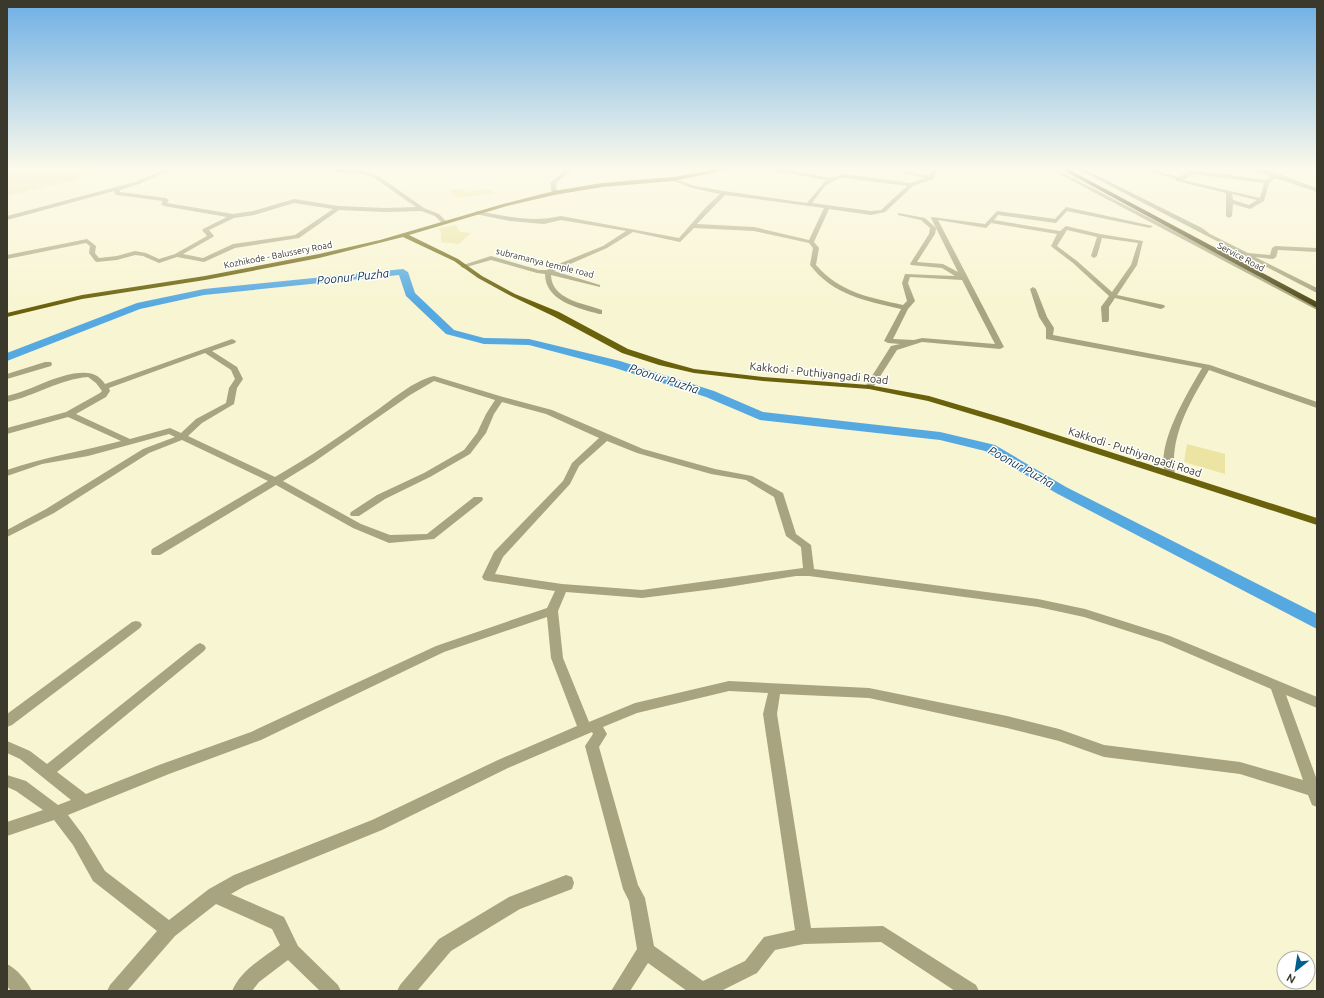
<svg xmlns="http://www.w3.org/2000/svg" width="1324" height="998" viewBox="0 0 1324 998" font-family="Ubuntu,sans-serif">
<style>
.green{fill:#ebe4a3}
.lines{fill:none;stroke-linecap:round;stroke-linejoin:round}
.river{fill:#55a8e0;fill-rule:evenodd}
.minor{fill:#a8a47f;fill-rule:evenodd}
.major{fill:#6a610c;fill-rule:evenodd}
.highway{fill:#504a18;fill-rule:evenodd}
.labels{text-anchor:middle;stroke-width:3;stroke-linejoin:round;paint-order:stroke}
.far-street-label{font-size:9px;fill:#3a392b;stroke:#fff}
.street-label{font-size:11px;fill:#3a392b;stroke:#fff}
.water-label{font-size:12px;font-style:italic;fill:#0f334a;stroke:#fff}
</style>
<rect width="100%" height="100%" fill="#f8f5d2"/>
<g class="green">
<polygon points="31,167 102,167 105,168 67,182 7,196 7,172"/>
<polygon points="449,189 461,189 466,192 488,189 495,193 457,198"/>
<polygon points="456,225 460,232 471,233 459,244 441,242 441,232 439,228"/>
<polygon points="1187,444 1225,454 1225,474 1184,462"/>
</g>
<g class="lines">
<polygon class="river" points="403,269 408,272 415,293 454,330 484,338 529,339 620,361 714,391 763,412 940,432 995,445 1066,487 1317,614 1317,629 1056,493 985,451 940,440 760,420 706,397 612,367 529,345 484,344 446,334 406,296 399,275 204,295 140,309 7,361 7,353 137,303 204,289"/>
<g class="minor">
<path d="M 171,167 L 177,167 L 139,184 L 120,190 L 120,192 L 166,198 L 169,200 L 167,203 L 233,214 L 253,211 L 294,199 L 338,206 L 385,208 L 416,207 L 373,177 L 356,173 L 287,169 L 284,167 L 356,169 L 377,175 L 424,208 L 439,214 L 448,223 L 443,224 L 435,216 L 421,211 L 385,212 L 339,210 L 299,238 L 235,248 L 204,262 L 177,257 L 159,263 L 143,256 L 135,255 L 117,260 L 97,262 L 95,261 L 89,253 L 90,246 L 86,243 L 7,259 L 7,255 L 87,239 L 96,246 L 95,253 L 99,258 L 117,256 L 135,251 L 146,253 L 159,259 L 175,254 L 207,236 L 202,230 L 203,229 L 227,217 L 164,206 L 161,204 L 163,201 L 117,195 L 115,194 L 114,191 L 7,220 L 7,216 L 135,182 ZM 294,203 L 333,209 L 295,235 L 233,244 L 203,258 L 183,254 L 213,237 L 214,236 L 209,230 L 234,218 L 254,215 Z"/>
<polygon points="562,167 568,167 573,169 556,183 557,193 552,194 550,183 566,169"/>
<polygon points="694,167 716,167 733,169 730,171 697,169"/>
<path d="M 735,167 L 780,168 L 830,178 L 845,174 L 911,183 L 925,178 L 881,167 L 889,167 L 929,176 L 934,167 L 938,167 L 933,179 L 913,186 L 885,212 L 871,215 L 829,209 L 814,242 L 819,248 L 816,265 C 841,293 868,297 903,305 L 907,301 L 902,283 L 905,274 L 955,276 L 942,268 L 911,265 L 910,264 L 929,234 L 930,228 L 921,220 L 898,215 L 898,213 L 925,218 L 936,228 L 935,234 L 917,262 L 943,264 L 958,272 L 931,218 L 932,217 L 985,224 L 997,211 L 1055,219 L 1066,207 L 1153,226 L 1150,228 L 1067,211 L 1056,223 L 998,215 L 994,220 L 1060,231 L 1066,226 L 1100,234 L 1143,241 L 1137,265 L 1117,295 L 1164,305 L 1165,307 L 1161,309 L 1115,298 L 1109,307 L 1109,320 L 1108,322 L 1102,322 L 1101,307 L 1109,296 L 1073,263 L 1052,247 L 1051,246 L 1057,234 L 991,223 L 986,228 L 938,220 L 1004,347 L 1000,349 L 922,342 L 897,350 L 872,389 L 869,389 L 865,387 L 891,346 L 900,344 L 888,343 L 884,341 L 901,309 C 866,301 833,295 810,265 L 813,248 L 809,243 L 754,231 L 694,228 L 680,242 L 633,232 L 607,248 L 554,271 L 600,285 L 600,287 L 551,275 C 552,300 583,303 602,310 L 602,314 L 599,314 C 578,308 545,301 545,274 L 537,273 L 491,260 L 463,268 L 460,266 L 491,256 L 539,270 L 547,270 L 556,265 L 603,246 L 626,231 L 561,220 L 544,224 L 510,221 L 475,214 L 474,213 L 477,211 C 506,216 532,223 561,216 L 679,238 L 706,207 L 720,194 L 692,188 L 671,180 L 671,178 L 695,186 L 724,191 L 807,203 L 826,180 L 780,172 L 738,169 ZM 839,178 L 845,178 L 907,186 L 881,210 L 871,211 L 812,203 L 825,186 ZM 725,195 L 824,208 L 809,240 L 754,227 L 697,224 ZM 1067,230 L 1097,237 L 1091,256 L 1094,258 L 1097,256 L 1102,238 L 1138,243 L 1131,265 L 1112,292 L 1077,261 L 1057,246 ZM 910,277 L 962,280 L 995,344 L 922,338 L 914,340 L 893,339 L 908,309 L 915,301 L 908,283 Z"/>
<polygon points="1046,167 1052,167 1317,305 1317,310"/>
<polygon points="1074,167 1080,167 1202,228 1210,234 1248,253 1270,255 1272,248 1275,246 1317,248 1317,252 1278,250 1276,257 1273,259 1255,257 1317,288 1317,293"/>
<path d="M 1133,167 L 1141,167 L 1179,177 L 1192,170 L 1267,180 L 1271,176 L 1238,167 C 1261,164 1295,181 1317,188 L 1317,192 L 1275,178 L 1269,183 L 1264,201 L 1250,209 L 1233,204 L 1232,216 L 1229,218 L 1226,216 L 1226,193 L 1176,181 L 1176,179 ZM 1193,174 L 1264,183 L 1260,198 L 1183,180 ZM 1232,194 L 1257,200 L 1249,205 L 1233,200 Z"/>
<path d="M 1033,287 L 1036,289 L 1047,317 L 1054,328 L 1053,335 L 1210,365 L 1317,402 L 1317,408 L 1209,370 C 1190,402 1169,437 1175,475 L 1173,477 L 1167,477 C 1152,450 1188,392 1202,368 L 1046,339 L 1046,328 L 1039,317 L 1030,289 Z"/>
<path d="M 232,339 L 236,341 L 235,343 L 212,351 L 237,367 L 243,379 L 237,388 L 234,404 L 202,423 L 188,436 L 275,477 C 310,457 343,434 376,411 C 393,399 413,381 434,376 L 503,397 L 552,410 L 643,449 L 715,469 L 752,476 L 783,493 L 796,534 L 811,545 L 814,569 L 1038,599 L 1085,609 L 1170,636 L 1317,697 L 1317,708 L 1286,695 L 1317,780 L 1317,807 L 1312,805 L 1308,795 L 1240,774 L 1104,757 L 1059,741 L 1007,728 L 869,698 L 780,694 L 777,714 L 811,928 L 883,926 L 976,985 L 979,991 L 955,991 L 881,942 L 804,944 L 775,950 L 757,973 L 721,991 L 687,991 L 648,963 L 630,991 L 611,991 L 637,949 L 629,901 L 623,889 L 585,746 L 593,734 L 592,732 L 508,768 L 382,830 L 245,886 L 231,894 L 284,917 L 298,946 L 338,985 L 341,991 L 320,991 L 288,960 L 259,982 L 252,991 L 232,991 C 241,970 263,958 280,945 L 272,929 L 216,904 L 175,936 L 127,991 L 107,991 L 110,985 L 157,931 L 93,881 L 73,845 L 54,820 L 7,836 L 7,822 L 43,810 L 16,791 L 7,787 L 7,775 L 26,781 L 58,805 L 71,800 L 20,759 L 7,753 L 7,741 L 30,751 L 47,764 L 196,645 L 200,643 L 204,645 L 206,648 L 204,651 L 57,772 L 86,794 L 159,765 L 251,732 L 436,646 L 547,608 L 555,591 L 488,581 L 484,580 L 482,577 L 494,552 L 563,481 L 572,463 L 599,438 L 546,414 L 502,402 L 494,414 L 486,433 L 470,454 L 430,477 L 385,499 L 359,516 L 351,516 L 350,514 L 351,512 L 377,495 L 424,473 L 464,450 L 477,433 L 486,414 L 495,400 L 434,381 L 410,395 L 314,462 L 283,481 L 361,524 L 390,535 L 427,534 L 474,497 L 482,497 L 483,499 L 482,501 L 434,539 L 389,543 L 353,528 L 276,485 L 160,555 L 152,555 L 151,552 L 152,549 L 268,481 L 182,440 L 149,453 L 54,513 L 7,537 L 7,530 L 46,509 L 143,449 L 175,437 L 169,434 L 88,456 L 42,464 L 7,476 L 7,470 C 44,457 83,451 121,441 L 68,417 L 7,434 L 7,428 L 66,412 L 100,393 L 102,391 L 96,383 L 88,377 C 60,379 35,396 7,402 L 7,396 C 32,391 61,371 87,373 C 95,373 101,378 105,384 ZM 205,353 L 231,370 L 235,379 L 229,388 L 226,403 L 196,419 L 181,433 L 170,428 L 130,439 L 76,414 L 106,397 L 110,391 L 109,388 ZM 607,441 L 637,453 L 711,474 L 746,480 L 774,497 L 786,536 L 801,547 L 803,568 L 642,590 L 562,584 L 495,574 L 503,557 L 570,484 L 579,466 ZM 796,576 L 809,576 L 1038,607 L 1084,617 L 1162,642 L 1271,689 L 1303,780 L 1240,762 L 1104,745 L 1059,729 L 1007,716 L 869,688 L 729,681 L 635,703 L 589,722 L 563,658 L 558,611 L 566,592 L 642,598 L 722,588 ZM 547,617 L 551,658 L 577,726 L 498,760 L 372,820 L 234,875 L 209,889 L 169,920 L 105,871 L 83,835 L 68,815 L 169,774 L 261,740 L 444,652 ZM 729,691 L 768,693 L 763,714 L 795,930 L 764,937 L 745,961 L 703,981 L 654,946 L 645,898 L 638,885 L 599,747 L 607,734 L 603,727 L 637,713 Z"/>
<polygon points="45,362 51,362 52,364 51,366 7,379 7,374"/>
<polygon points="136,621 140,622 142,625 140,628 12,725 7,727 7,714 132,622"/>
<polygon points="566,875 572,877 574,883 572,889 520,909 451,951 417,991 397,991 400,985 439,939 509,897"/>
<path d="M 7,964 C 17,969 27,981 32,991 L 11,991 L 7,986 Z"/>
</g>
<polygon class="major" points="732,167 741,167 673,181 602,187 554,195 507,206 409,235 458,259 482,276 515,294 559,312 628,349 665,361 694,369 763,377 869,385 929,396 1007,419 1317,518 1317,525 1001,423 928,401 869,389 763,381 694,373 659,365 622,353 553,316 511,296 478,278 454,261 403,237 319,258 205,280 82,299 7,317 7,313 82,295 205,276 319,254 380,240 503,204 554,191 602,183 673,177"/>
<polygon class="highway" points="1057,167 1064,167 1317,302 1317,308"/>
</g>
<linearGradient id="sky" x2="0" y2="1"><stop stop-color="#6dafe5"/><stop offset="0.55" stop-color="#fcfaeb"/><stop offset="1" stop-color="#fcfaeb" stop-opacity="0"/></linearGradient>
<rect width="1324" height="306" fill="url(#sky)"/>
<g class="labels">
<g class="far-street-label">
<text transform="translate(278 255) rotate(-11)" y="3">Kozhikode - Balussery Road</text>
<text transform="translate(1241 257) rotate(28)" y="3">Service Road</text>
<text transform="translate(545 263) rotate(14)" y="3">subramanya temple road</text>
</g>
<g class="street-label">
<text transform="translate(819 373) rotate(6)" y="4">Kakkodi - Puthiyangadi Road</text>
<text transform="translate(1135 452) rotate(18)" y="4">Kakkodi - Puthiyangadi Road</text>
</g>
<g class="water-label">
<text transform="translate(353 277) rotate(-6)" y="4">Poonur Puzha</text>
<text transform="translate(664 379) rotate(18)" y="4">Poonur Puzha</text>
<text transform="translate(1021 467) rotate(29)" y="4">Poonur Puzha</text>
</g>
</g>
<rect width="1324" height="998" fill="none" stroke="#3a392b" stroke-width="16"/>
<g transform="translate(1296 970) rotate(210)"><circle r="19" fill="#ffffff" stroke="#b0b0aa"/>
<path d="M0-3L7 15L0 10L-7 15Z" fill="#005f8f"/>
<text y="-6" font-size="11" font-weight="bold" text-anchor="middle" fill="#3a392b">N</text>
</g>
</svg>
